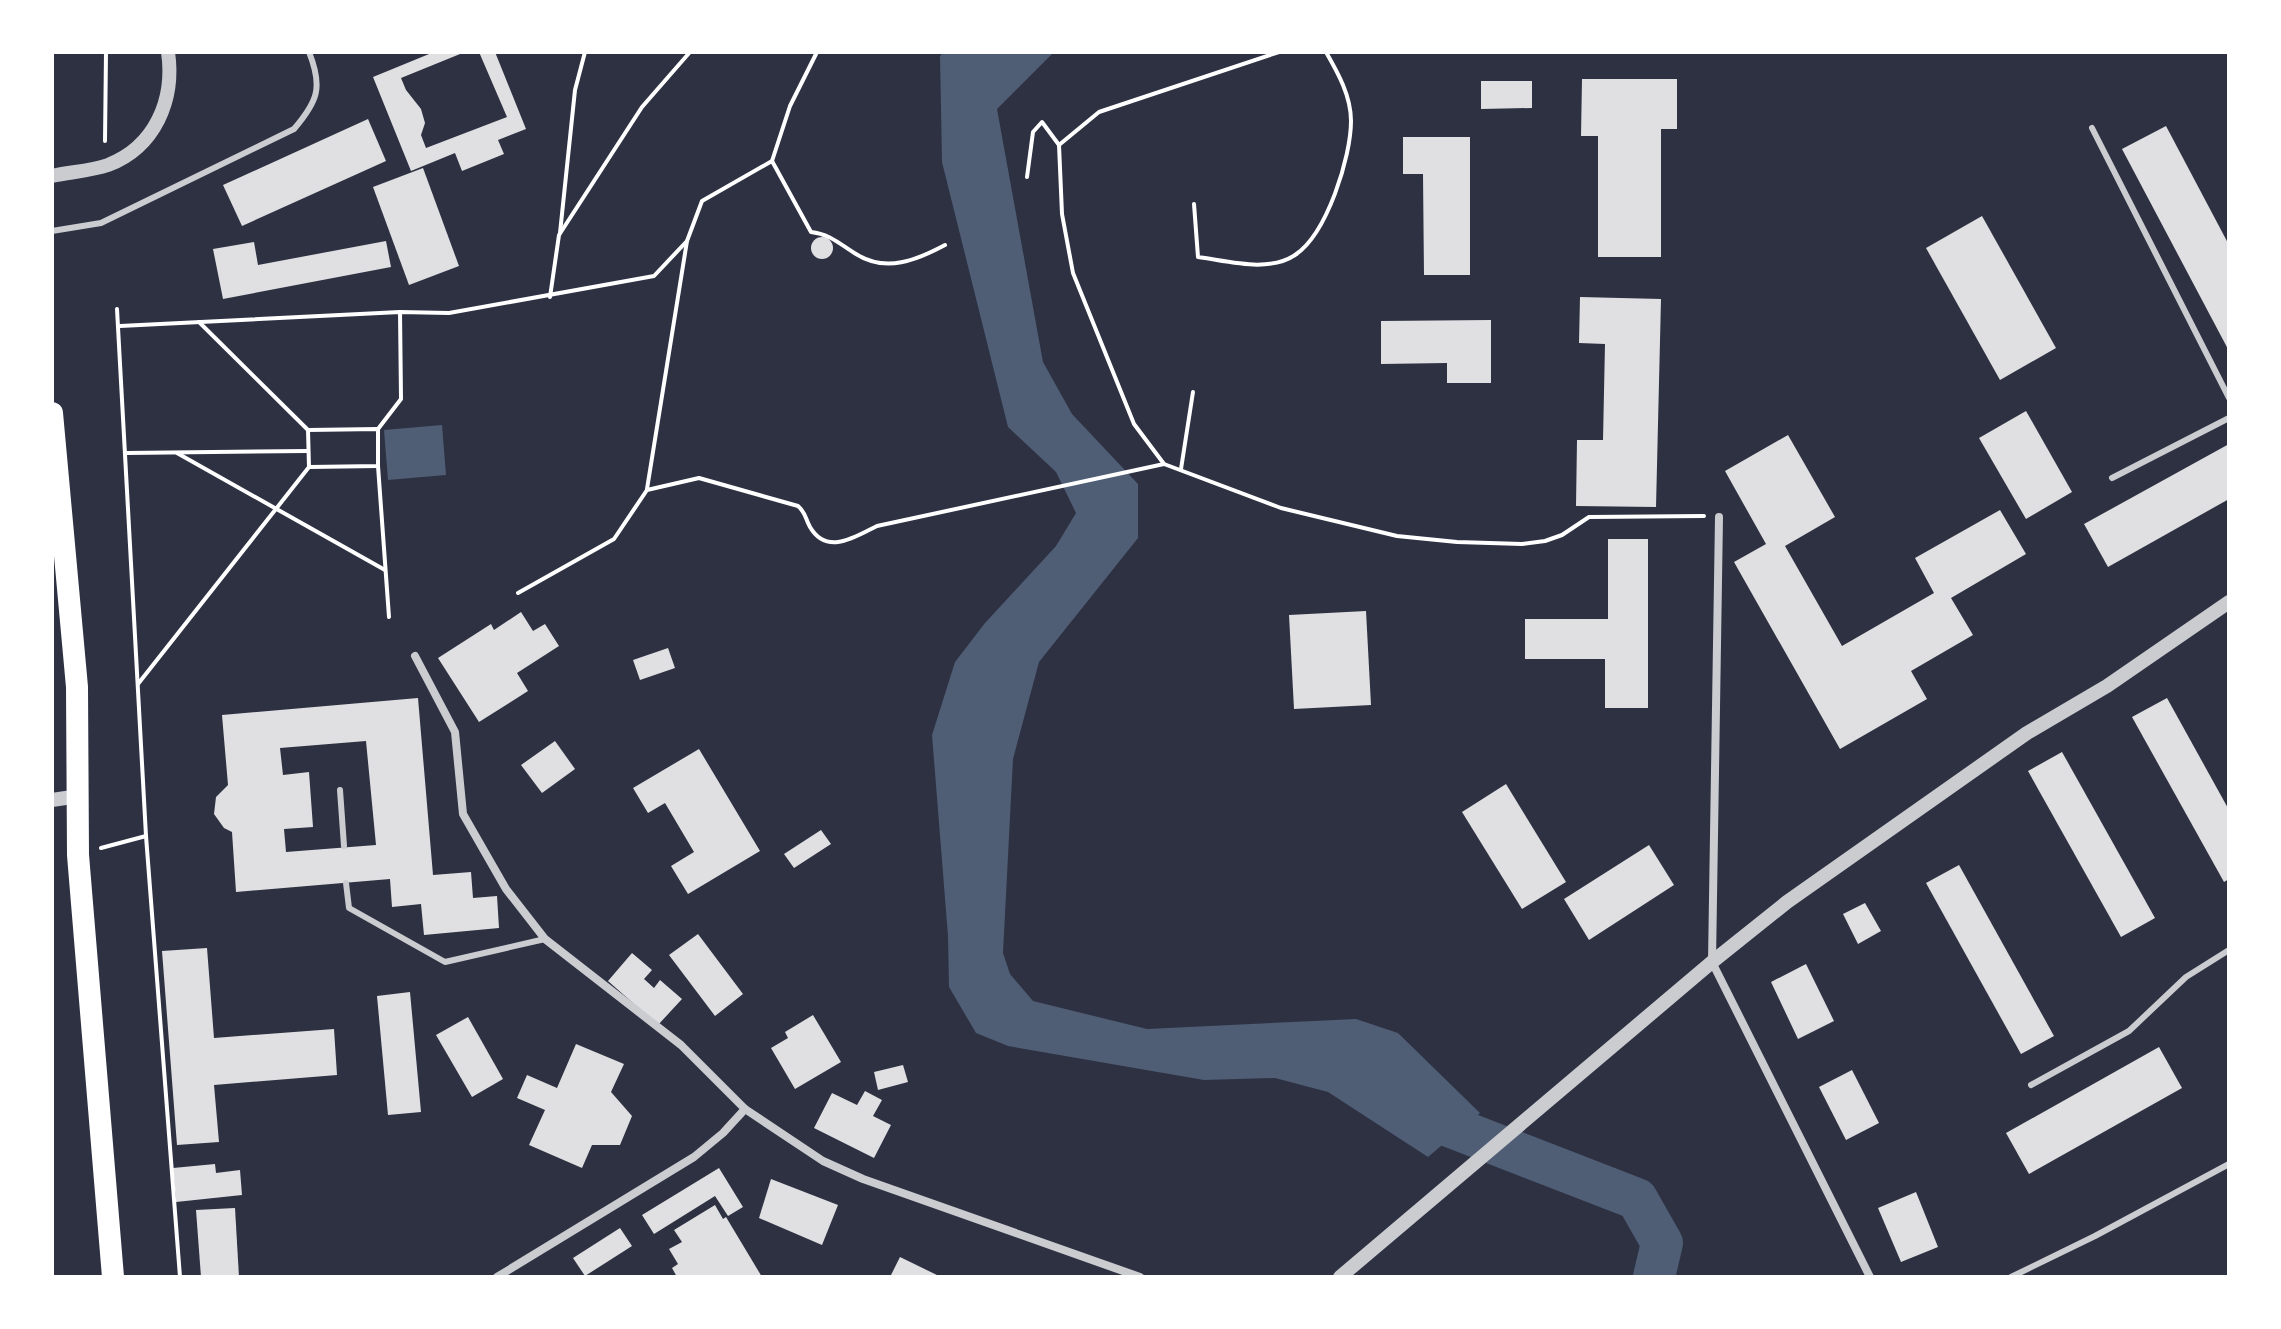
<svg xmlns="http://www.w3.org/2000/svg" width="2281" height="1329" viewBox="0 0 2281 1329" font-family="'Sofia Sans Condensed',sans-serif">
<style>
.water{fill:#4f5d75}
.lines{fill:none;stroke-linecap:round;stroke-linejoin:round}
.river{stroke:#4f5d75;stroke-width:42}
.building{fill:#e0e0e3;fill-rule:evenodd}
.path{stroke:#fff;stroke-width:4}
.service{stroke:#caccd0;stroke-width:6}
.minor{stroke:#caccd0;stroke-width:8}
.tertiary{stroke:#caccd0;stroke-width:14}
.trunk{stroke:#fff;stroke-width:22}
</style>
<rect width="100%" height="100%" fill="#2d3142"/>
<g class="water">
<polygon points="944,52 1054,52 997,109 1043,362 1072,414 1138,484 1138,538 1039,662 1013,759 1003,953 1010,974 1033,1001 1147,1029 1356,1019 1398,1033 1480,1113 1428,1157 1328,1092 1275,1078 1204,1080 1008,1046 976,1033 949,987 948,936 932,735 955,662 985,623 1056,546 1076,513 1056,472 1008,427 942,162 940,56"/>
<polygon points="442,425 446,475 388,480 384,430"/>
</g>
<g class="lines">
<polyline class="river" points="1411,1098 1446,1125 1637,1199 1662,1243 1654,1277"/>
</g>
<g class="building">
<polygon points="434,52 465,52 401,78 406,90 421,109 425,123 421,135 426,148 507,117 479,52 495,52 526,129 498,140 504,154 462,171 455,153 411,171 373,77"/>
<polygon points="1582,79 1677,79 1677,129 1661,129 1661,257 1598,257 1598,136 1581,136"/>
<polygon points="1481,81 1532,81 1532,108 1481,109"/>
<polygon points="368,119 386,161 242,226 223,185"/>
<polygon points="2166,126 2229,245 2229,351 2122,149"/>
<polygon points="1403,137 1470,137 1470,275 1424,275 1423,174 1403,174"/>
<polygon points="423,168 459,266 409,285 373,187"/>
<polygon points="1982,216 2056,348 2000,380 1926,248"/>
<circle cx="822" cy="248" r="11"/>
<polygon points="386,241 391,267 223,299 213,249 254,242 258,265"/>
<polygon points="1580,297 1661,299 1656,507 1576,506 1577,440 1603,440 1605,344 1579,343"/>
<polygon points="1491,320 1491,383 1447,383 1447,363 1381,364 1381,321"/>
<polygon points="2026,411 2072,492 2026,519 1979,438"/>
<polygon points="1788,435 1835,517 1785,546 1842,646 1934,593 1915,558 2000,510 2026,554 1951,598 1973,635 1911,671 1927,699 1840,749 1734,562 1766,544 1725,471"/>
<polygon points="2229,444 2229,499 2108,567 2084,524"/>
<polygon points="1608,539 1648,539 1648,708 1605,708 1605,659 1525,659 1525,619 1608,619"/>
<polygon points="1366,611 1371,705 1294,709 1289,615"/>
<polygon points="521,612 533,631 545,624 559,646 517,673 528,691 479,722 438,658 491,624 494,630"/>
<polygon points="668,648 675,668 640,680 633,660"/>
<path d="M 418,698 L 433,875 L 471,872 L 473,898 L 497,896 L 499,928 L 424,935 L 421,904 L 392,907 L 390,879 L 236,892 L 232,832 L 224,828 L 214,814 L 216,797 L 228,785 L 222,715 ZM 366,741 L 376,845 L 286,852 L 284,829 L 313,827 L 309,772 L 283,775 L 280,748 Z"/>
<polygon points="2167,698 2229,810 2229,879 2224,882 2132,717"/>
<polygon points="555,741 575,769 542,793 521,765"/>
<polygon points="699,749 760,851 688,894 671,866 694,852 665,803 648,813 633,788"/>
<polygon points="2062,752 2155,918 2121,937 2028,771"/>
<polygon points="1506,784 1566,882 1522,909 1462,812"/>
<polygon points="821,830 831,844 794,868 784,854"/>
<polygon points="1649,845 1674,885 1589,940 1564,899"/>
<polygon points="1959,865 2054,1036 2021,1054 1926,883"/>
<polygon points="1865,903 1881,931 1858,944 1843,914"/>
<polygon points="698,934 743,994 715,1016 669,955"/>
<polygon points="207,948 214,1038 334,1029 337,1075 214,1085 219,1142 177,1145 162,951"/>
<polygon points="632,953 652,970 644,979 654,988 660,980 682,999 658,1025 608,981"/>
<polygon points="1806,964 1834,1021 1798,1039 1771,982"/>
<polygon points="410,992 421,1112 388,1115 377,996"/>
<polygon points="813,1015 841,1062 795,1089 771,1048 788,1038 785,1032"/>
<polygon points="468,1017 503,1079 472,1097 436,1035"/>
<polygon points="576,1044 624,1064 611,1092 632,1116 620,1145 592,1145 582,1168 529,1145 545,1110 517,1098 527,1075 557,1088"/>
<polygon points="2159,1047 2182,1088 2029,1174 2006,1133"/>
<polygon points="903,1065 908,1082 878,1090 874,1072"/>
<polygon points="1852,1070 1879,1123 1846,1140 1819,1087"/>
<polygon points="865,1091 882,1100 873,1116 891,1125 874,1158 814,1128 832,1093 857,1105"/>
<polygon points="215,1164 216,1173 240,1170 242,1195 176,1202 173,1168"/>
<polygon points="719,1168 743,1207 728,1216 715,1196 654,1234 642,1215"/>
<polygon points="771,1179 838,1205 822,1245 759,1218"/>
<polygon points="1916,1192 1938,1247 1901,1262 1878,1208"/>
<polygon points="715,1205 723,1219 726,1217 762,1277 677,1277 672,1268 678,1264 669,1249 682,1242 674,1230"/>
<polygon points="235,1208 239,1277 201,1277 196,1210"/>
<polygon points="620,1228 632,1246 585,1276 573,1258"/>
<polygon points="900,1257 941,1277 890,1277"/>
</g>
<g class="lines">
<g class="path">
<polyline points="105,141 106,52"/>
<polyline points="1059,145 1099,112 1279,52"/>
<path d="M 772,161 L 811,232 C 830,234 841,245 856,254 C 886,273 917,260 945,245"/>
<polyline points="1027,177 1033,132 1042,122 1059,145 1062,214 1073,273 1134,424 1164,464 1281,508 1397,536 1457,542 1522,544 1545,541 1562,535 1589,517 1704,516"/>
<path d="M 1194,204 L 1198,257 C 1228,261 1268,273 1295,255 C 1327,234 1351,157 1351,121 C 1351,96 1338,73 1326,52"/>
<polyline points="560,233 575,90 585,52"/>
<polyline points="550,297 559,235 642,107 690,52"/>
<polyline points="199,322 308,430"/>
<polyline points="120,326 400,312 449,313 654,276 687,241"/>
<polyline points="378,429 401,399 400,312"/>
<polyline points="126,453 308,451"/>
<polyline points="177,453 385,570"/>
<polyline points="378,466 389,617"/>
<polyline points="1181,469 1193,392"/>
<polyline points="647,489 687,241 702,201 772,161 790,106 817,52"/>
<path d="M 518,593 L 614,539 L 647,490 L 699,478 L 798,506 C 806,513 805,518 810,527 C 827,556 855,537 877,526 L 1164,464"/>
<polyline points="138,684 309,467 308,430 378,429 378,466 309,467"/>
<polyline points="146,836 180,1277"/>
<polyline points="101,848 146,836 117,309"/>
</g>
<g class="service">
<polyline points="2092,128 2229,398"/>
<path d="M 52,231 L 101,223 L 294,129 C 318,101 323,87 309,52"/>
<polyline points="2112,478 2229,418"/>
<polyline points="340,790 344,846"/>
<polyline points="346,883 349,908 445,962 545,939"/>
<polyline points="2031,1085 2129,1031 2186,977 2229,950"/>
<polyline points="2011,1277 2095,1236 2229,1164"/>
</g>
<g class="minor">
<polyline points="1719,517 1712,962 1870,1277"/>
<polyline points="415,656 455,732 463,814 506,889 545,939 681,1045 745,1109 823,1161 863,1179 1140,1277"/>
<polyline points="497,1277 694,1157 723,1133 745,1109"/>
</g>
<g class="tertiary">
<path d="M 52,176 C 70,172 91,171 108,165 C 155,147 175,100 168,52"/>
<polyline points="52,800 79,796"/>
<polyline points="1340,1277 1712,962 1787,902 2027,733 2107,686 2229,602"/>
</g>
<polyline class="trunk" points="52,413 77,687 78,855 113,1277"/>
</g>
<rect width="2281" height="1329" fill="none" stroke="#ffffff" stroke-width="108"/>
</svg>
